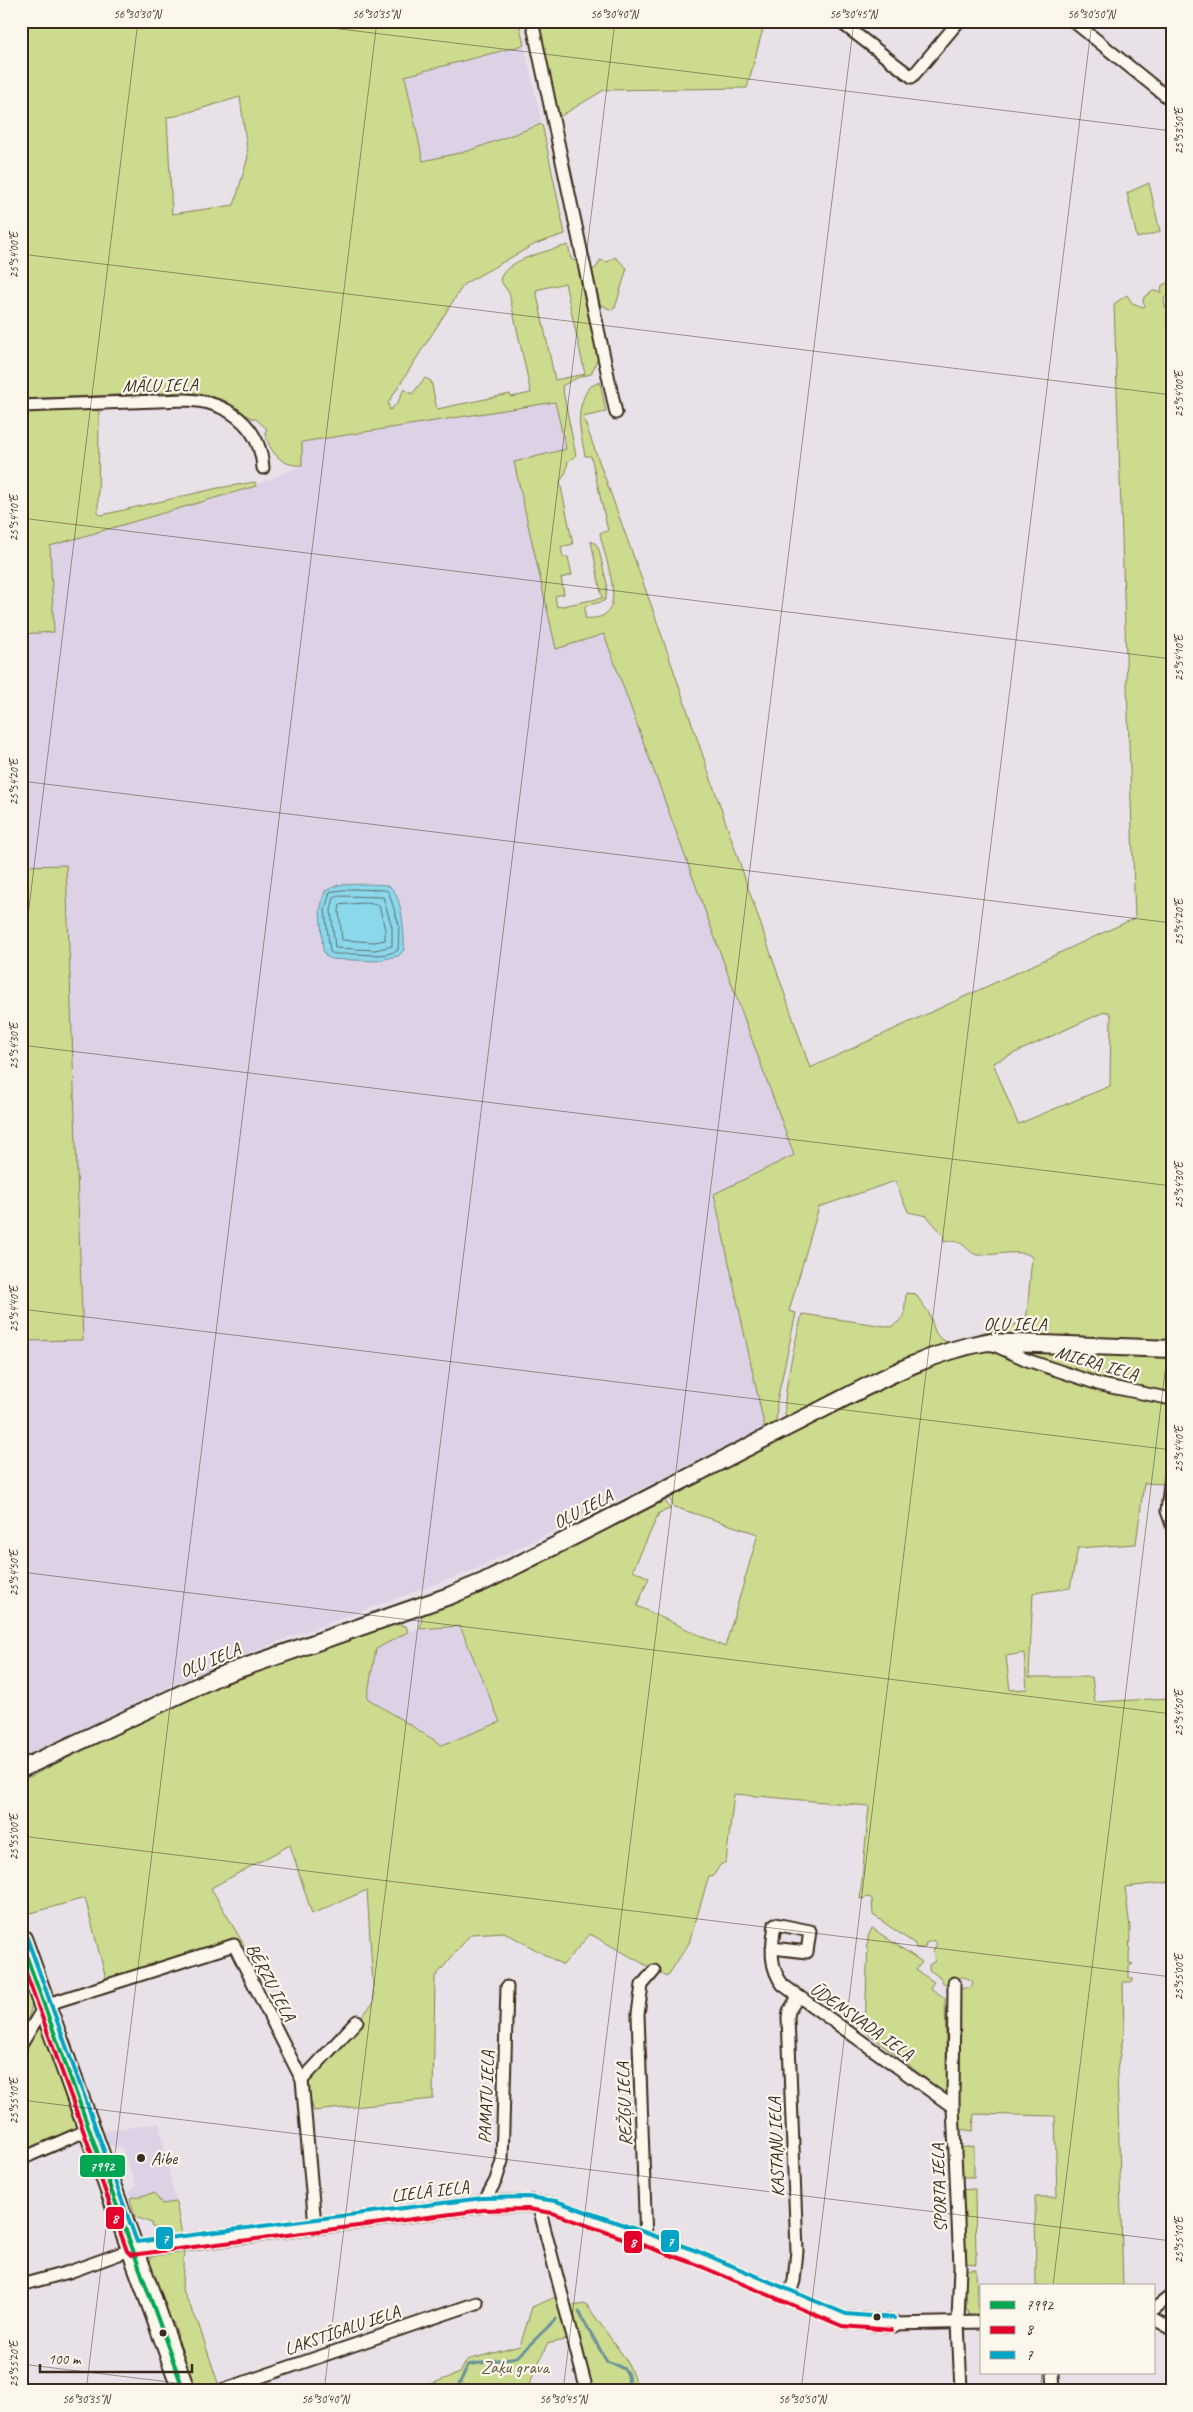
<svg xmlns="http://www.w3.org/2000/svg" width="1193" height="2412" viewBox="0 0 1193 2412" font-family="Caveat,sans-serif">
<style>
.built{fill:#ddd2e5}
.green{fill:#ccdb8e;stroke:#848256;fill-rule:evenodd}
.water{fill:#8bd7eb;stroke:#6b9299}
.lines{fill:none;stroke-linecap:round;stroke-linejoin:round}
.shore{stroke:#5b6f70;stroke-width:1}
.stream{stroke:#6b9299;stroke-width:3}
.street-casing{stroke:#3b2a1e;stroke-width:15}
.secondary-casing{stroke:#3b2a1e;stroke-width:20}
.highway-casing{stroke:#3b2a1e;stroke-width:25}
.street{stroke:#fbf7ec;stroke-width:11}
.secondary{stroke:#fbf7ec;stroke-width:16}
.highway{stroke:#fbf7ec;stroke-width:21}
.bus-1-casing{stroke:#fbf7ec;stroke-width:8}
.bus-2-casing{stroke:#fbf7ec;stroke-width:8}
.bus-3-casing{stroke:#fbf7ec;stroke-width:8}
.bus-1{stroke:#00a651;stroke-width:4}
.bus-2{stroke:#e4002b;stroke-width:4}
.bus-3{stroke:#03a3c5;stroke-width:4}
.ticks{fill:none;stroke:#3b2a1e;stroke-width:1;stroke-opacity:0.45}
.poi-dot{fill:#3b2a1e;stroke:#fbf7ec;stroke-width:2}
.labels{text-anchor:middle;stroke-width:4.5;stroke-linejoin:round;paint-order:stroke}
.street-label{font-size:18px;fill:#3b2a1e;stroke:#fbf7ec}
.poi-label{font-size:18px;fill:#3b2a1e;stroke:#fbf7ec;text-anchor:start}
.park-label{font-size:18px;fill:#5f563a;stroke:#fbf7ec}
.line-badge{stroke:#fbf7ec;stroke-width:2}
.badge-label{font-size:14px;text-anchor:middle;font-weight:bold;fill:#fff}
.neatline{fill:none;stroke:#3b2a1e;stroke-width:2}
.ticks-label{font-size:12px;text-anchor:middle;fill:#3b2a1e}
</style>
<rect width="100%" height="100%" fill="#e9e1e8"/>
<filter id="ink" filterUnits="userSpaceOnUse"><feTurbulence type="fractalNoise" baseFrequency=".02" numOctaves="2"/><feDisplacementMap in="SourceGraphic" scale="10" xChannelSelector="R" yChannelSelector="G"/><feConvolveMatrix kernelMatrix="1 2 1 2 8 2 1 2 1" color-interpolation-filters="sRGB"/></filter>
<g filter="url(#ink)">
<g class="built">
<polygon points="524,45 542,124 468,151 423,161 405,76"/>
<polygon points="555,402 566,450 514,463 556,648 604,634 795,1155 714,1195 765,1429 469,1572 285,1639 168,1687 21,1759 21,1341 82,1340 66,865 21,866 21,634 54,632 50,546 250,488 302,465 302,442"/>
<polygon points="460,1626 500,1721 442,1745 367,1698 376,1649 408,1632 420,1629"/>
<polygon points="159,2123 176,2202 162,2204 153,2193 130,2198 130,2191 136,2185 122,2149 106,2144 103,2131"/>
</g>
<g class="green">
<path d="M 21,21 L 519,21 L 524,45 L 405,76 L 423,161 L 468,151 L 542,124 L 565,234 L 535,244 L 464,284 L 388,403 L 390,410 L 397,404 L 404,389 L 412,394 L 425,378 L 431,381 L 437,409 L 510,394 L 511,397 L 531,393 L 509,293 L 500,280 C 505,259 549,251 568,245 L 571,259 L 578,262 L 600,353 L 591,374 L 579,377 L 562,386 L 576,456 L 568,461 L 566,472 L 560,482 L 573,544 L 561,547 L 563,557 L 568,557 L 572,575 L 561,578 L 564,594 L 555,596 L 557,607 L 602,598 L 591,541 L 596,544 L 599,550 L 607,584 L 606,597 L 604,601 L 585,606 L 585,618 C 634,623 604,560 600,533 L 608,531 L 591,456 L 585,456 C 580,428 574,413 589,387 L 600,382 L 606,412 L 583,417 L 654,613 L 810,1068 L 1135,918 L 1114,304 L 1127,295 L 1132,303 L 1143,307 L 1145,306 L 1143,302 L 1144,297 L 1153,291 L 1161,292 L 1162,285 L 1167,283 L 1171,294 L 1164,298 L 1165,307 L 1170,307 L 1169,314 L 1166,320 L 1172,332 L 1169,347 L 1172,348 L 1172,1342 L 1001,1336 L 1000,1328 L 1021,1323 L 1027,1314 L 1032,1257 C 1023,1248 991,1256 979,1255 C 967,1255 966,1237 944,1242 L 944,1236 L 927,1216 L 908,1212 L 895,1181 L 819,1207 L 789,1311 L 796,1313 L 777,1401 L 776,1426 L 765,1429 L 714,1194 L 794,1155 L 604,634 L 556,649 L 514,462 L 566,449 L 555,402 L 302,442 L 302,465 C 281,467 269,451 265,432 L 267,429 L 256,419 L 251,418 L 224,400 L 199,393 L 186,392 L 21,399 ZM 240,97 L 248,157 L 234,205 L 172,214 L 167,117 L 176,116 ZM 565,283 L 585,374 L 555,380 L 536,290 ZM 1104,1012 L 1109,1012 L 1111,1016 L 1110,1086 L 1018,1124 L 993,1063 Z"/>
<polygon points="538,21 765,21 747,88 604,90 559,117"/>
<polygon points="1149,183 1160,232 1137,238 1127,193"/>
<polygon points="615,257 627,268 615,308 611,310 600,304 592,270 597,267 600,260 607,262"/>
<polygon points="89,409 99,411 98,514 102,515 218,488 255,482 256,486 50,546 54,632 21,634 21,412"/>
<polygon points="66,865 83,1340 21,1341 21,866"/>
<path d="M 906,1293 L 916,1294 C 919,1300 923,1305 927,1310 C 935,1323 931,1337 948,1342 L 995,1329 L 994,1336 L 787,1420 C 778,1407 798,1332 802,1314 L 892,1327 L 904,1317 Z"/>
<path d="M 996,1351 L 1172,1403 L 1172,1444 L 1165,1484 L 1144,1483 L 1136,1544 L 1078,1548 L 1070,1588 L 1033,1593 L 1029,1677 L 1092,1677 L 1095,1702 L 1172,1698 L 1172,1882 L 1125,1887 L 1130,1928 L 1129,1963 L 1133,1964 L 1129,1966 L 1129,1978 L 1133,1979 L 1133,1982 L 1123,1982 L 1124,2033 L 1117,2070 L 1123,2286 L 1036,2286 L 1035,2197 L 1057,2197 L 1055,2116 L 974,2114 L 973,2131 L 959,2129 L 957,2125 L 959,1992 L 963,1988 L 971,1988 L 973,1982 C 965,1974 955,1977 947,1984 L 943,1983 L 941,1978 L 929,1970 L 929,1965 L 935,1961 L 933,1951 L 937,1944 L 934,1940 L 926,1943 L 925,1948 L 916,1948 L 915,1944 L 873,1915 L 872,1899 L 869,1897 L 860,1899 L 869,1806 L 734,1794 L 726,1862 L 720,1865 L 714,1875 L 709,1876 L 689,1943 L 667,1977 L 590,1934 L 563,1965 L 504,1932 L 471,1934 L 435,1977 L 433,2099 L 314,2111 L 305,2081 L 374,2002 L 367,1890 L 312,1914 L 290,1845 L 211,1888 L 244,1945 L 109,1990 L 85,1898 L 31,1913 L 21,1886 L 21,1781 L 177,1704 L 248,1674 L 395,1624 L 406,1626 L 408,1632 L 376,1649 L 367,1698 L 442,1745 L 500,1722 L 460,1626 L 420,1629 L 422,1615 L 462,1599 L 664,1499 L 670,1509 L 659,1513 L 633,1570 L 649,1578 L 637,1606 L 725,1647 L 758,1534 L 674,1507 L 669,1497 L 908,1374 C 937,1363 966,1351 996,1351 ZM 1024,1653 L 1027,1689 L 1010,1690 L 1006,1656 Z"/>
<polygon points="1028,1351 1172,1355 1172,1396 1119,1386 1028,1355"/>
<polygon points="872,1928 922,1962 916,1970 934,1982 930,1988 945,1998 947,2095 865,2031 868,1937"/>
<path d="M 21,1962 C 31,1991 39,2003 21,2032 Z"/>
<polygon points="41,2025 80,2129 21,2156 21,2060 38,2026"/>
<polygon points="974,2146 974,2177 960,2177 960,2148"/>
<polygon points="975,2189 976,2264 965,2263 960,2190"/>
<polygon points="154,2193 162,2204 176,2202 182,2236 166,2236 156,2233 158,2230 151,2226 152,2223 135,2217 130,2198"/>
<polygon points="184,2247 182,2289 198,2323 219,2386 207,2391 194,2390 175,2337 178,2336 173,2322 170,2322 149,2267 152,2253"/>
<polygon points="969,2269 976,2269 977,2307 982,2307 982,2317 969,2315 966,2307 965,2272"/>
<polygon points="558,2296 569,2339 547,2344 528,2387 474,2385 473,2391 413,2391 460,2373 467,2360 520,2346 532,2307"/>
<polygon points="586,2304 627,2361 639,2391 592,2391 571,2306"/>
</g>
<path class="water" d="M 367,884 C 373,885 384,883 390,887 C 402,895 405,936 404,950 L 398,956 L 376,961 L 331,959 L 326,956 L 323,950 L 320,910 L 325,891 L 338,885 Z"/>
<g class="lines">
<g class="shore">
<path d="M 351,889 L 386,890 L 389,893 L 399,925 L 398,950 C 383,958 369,954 354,954 C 345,953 337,956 330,952 L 325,910 L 330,892 Z"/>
<polygon points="340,896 383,897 392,927 392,946 375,950 335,948 331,910 334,898"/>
<polygon points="366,903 379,905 385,929 385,940 375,942 342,940 339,911 340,905"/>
</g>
<g class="stream">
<path d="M 579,2312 L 607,2362 C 628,2369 629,2369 629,2391"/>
<polyline points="456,2391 468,2365 517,2357 556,2319"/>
</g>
<defs>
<g id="street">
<polyline points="532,21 616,413"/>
<polyline points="839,21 912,77 959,21"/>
<polyline points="1073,21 1172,101"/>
<path d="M 21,406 L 185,400 C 226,401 260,424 263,468"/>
<polyline points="994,1345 1027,1360 1101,1385 1172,1399"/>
<polyline points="1172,1467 1167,1511 1172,1525"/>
<path d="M 772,1948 L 807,1952 L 810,1931 L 775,1924 C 772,1946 768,1966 783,1985 L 953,2107"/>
<polyline points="954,1983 953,2107 960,2266 958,2322 961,2391"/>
<polyline points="21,2045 45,2005 234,1945 302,2080 315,2225"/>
<polyline points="302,2080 357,2021"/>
<polyline points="21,2159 90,2129"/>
<polyline points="483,2204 496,2180 502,2161 507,1987"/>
<polyline points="538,2204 587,2391"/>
<polyline points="646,2241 638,2014 642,1985 654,1971"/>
<polyline points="21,2285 69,2272 133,2249"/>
<polyline points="789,2296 794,2281 797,2251 788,2017 789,2011 798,1997"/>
<polyline points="1154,2309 1172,2295"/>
<polyline points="1154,2319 1172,2329"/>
<polyline points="893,2324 982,2322"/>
<polyline points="1053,2373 1054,2391"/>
<polyline points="219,2391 477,2303"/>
</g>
<g id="secondary">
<path d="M 21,1769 L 219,1676 L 449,1596 L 483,1582 C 590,1529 696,1473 803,1419 C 862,1390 922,1353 987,1342 L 1172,1349"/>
<polyline points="133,2249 483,2204 528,2203 554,2207 695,2257 844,2320 893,2324"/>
</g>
<polyline id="highway" points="21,1940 184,2391"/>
</defs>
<use href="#street" class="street-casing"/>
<use href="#secondary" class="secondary-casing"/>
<use href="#highway" class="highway-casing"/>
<use href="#street" class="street"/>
<use href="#secondary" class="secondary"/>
<use href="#highway" class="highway"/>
<defs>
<polyline id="bus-1" points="21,1941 184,2391"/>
<polyline id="bus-2" points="21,1959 127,2251 131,2255 483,2210 528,2209 552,2213 693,2263 842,2326 892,2330"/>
<polyline id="bus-3" points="27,1938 137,2242 482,2198 528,2197 556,2201 697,2251 846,2314 894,2318"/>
</defs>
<use href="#bus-1" class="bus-1-casing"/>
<use href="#bus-2" class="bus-2-casing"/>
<use href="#bus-3" class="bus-3-casing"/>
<use href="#bus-1" class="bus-1"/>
<use href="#bus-2" class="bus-2"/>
<use href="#bus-3" class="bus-3"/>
</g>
</g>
<path class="ticks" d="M 275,21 L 1172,131M 21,254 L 1172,395M 21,518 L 1172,659M 21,781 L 1172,923M 21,973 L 138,21M 21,1045 L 1172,1186M 21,1309 L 1172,1450M 21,1572 L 1172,1714M 21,1836 L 1172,1977M 21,2100 L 1172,2241M 1053,2286 L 1172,1315M 21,2364 L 243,2391M 86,2391 L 377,21M 324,2391 L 615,21M 563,2391 L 854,21M 801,2391 L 1092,21M 1040,2391 L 1042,2373"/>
<g class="poi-dot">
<circle cx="141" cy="2158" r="5"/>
<circle cx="877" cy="2317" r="4.5"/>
<circle cx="163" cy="2333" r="4.5"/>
</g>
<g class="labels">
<g class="street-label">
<text transform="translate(160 385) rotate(-1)" y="6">MĀLU IELA</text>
<text x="1015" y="1330">OĻU IELA</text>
<text transform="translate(1097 1363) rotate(16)" y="6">MIERA IELA</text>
<text transform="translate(583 1509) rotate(-27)" y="6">OĻU IELA</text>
<text transform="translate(210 1660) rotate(-22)" y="6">OĻU IELA</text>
<text transform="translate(271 1982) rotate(62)" y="6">BĒRZU IELA</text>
<text transform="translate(862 2021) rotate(35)" y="6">ŪDENSVADA IELA</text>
<text transform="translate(486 2097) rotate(-88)" y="6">PAMATU IELA</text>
<text transform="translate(624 2104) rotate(-92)" y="6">REŽĢU IELA</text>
<text transform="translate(776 2147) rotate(-92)" y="6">KASTAŅU IELA</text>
<text transform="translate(939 2188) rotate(-92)" y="6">SPORTA IELA</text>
<text transform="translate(430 2191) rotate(-7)" y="6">LIELĀ IELA</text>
<text transform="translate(342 2330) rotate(-19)" y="6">LAKSTĪGALU IELA</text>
</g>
<g class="poi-label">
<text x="151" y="2164">Aibe</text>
</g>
<g class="park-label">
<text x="515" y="2373">Zaķu grava</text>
</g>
</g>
<g class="line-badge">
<rect x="79" y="2154" width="47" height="24" rx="5" fill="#00a651"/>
<rect x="105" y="2206" width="20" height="24" rx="5" fill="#e4002b"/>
<rect x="155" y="2226" width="19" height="24" rx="5" fill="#03a3c5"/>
<rect x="660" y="2229" width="20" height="24" rx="5" fill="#03a3c5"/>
<rect x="623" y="2230" width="20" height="24" rx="5" fill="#e4002b"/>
</g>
<g class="badge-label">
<text x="102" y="2171">7992</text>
<text x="115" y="2223">8</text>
<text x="165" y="2243">7</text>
<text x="670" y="2246">7</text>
<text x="633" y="2247">8</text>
</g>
<rect width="1193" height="2412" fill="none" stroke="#fbf7ec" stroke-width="55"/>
<rect x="980" y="2284" width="175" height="90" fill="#fbf7ec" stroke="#aea59a"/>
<rect x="990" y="2301" width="25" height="8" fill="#00a651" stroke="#aea59a"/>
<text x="1026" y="2310" font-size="15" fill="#3b2a1e">7992</text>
<rect x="990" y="2326" width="25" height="8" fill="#e4002b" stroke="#aea59a"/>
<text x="1026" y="2334" font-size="15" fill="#3b2a1e">8</text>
<rect x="990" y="2351" width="25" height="8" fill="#03a3c5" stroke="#aea59a"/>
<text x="1026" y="2360" font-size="15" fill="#3b2a1e">7</text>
<path d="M40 2364v8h152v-8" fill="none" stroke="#3b2a1e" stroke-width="2.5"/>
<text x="48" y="2364" font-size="15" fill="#3b2a1e" stroke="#fbf7ec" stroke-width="4" paint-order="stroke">100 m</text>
<rect x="28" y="28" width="1138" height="2356" class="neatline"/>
<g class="ticks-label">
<text x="137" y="18">56°30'30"N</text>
<text x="376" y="18">56°30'35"N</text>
<text x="614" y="18">56°30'40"N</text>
<text x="853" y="18">56°30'45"N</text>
<text x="1091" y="18">56°30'50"N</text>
<text transform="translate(1179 131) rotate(-90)" y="4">25°53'50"E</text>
<text transform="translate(14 255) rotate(-90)" y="4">25°54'00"E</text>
<text transform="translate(1179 394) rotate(-90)" y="4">25°54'00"E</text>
<text transform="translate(14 518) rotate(-90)" y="4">25°54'10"E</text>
<text transform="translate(1179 658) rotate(-90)" y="4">25°54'10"E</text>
<text transform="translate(14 782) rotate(-90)" y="4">25°54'20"E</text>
<text transform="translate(1179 922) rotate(-90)" y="4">25°54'20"E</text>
<text transform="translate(14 1046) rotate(-90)" y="4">25°54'30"E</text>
<text transform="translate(1179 1185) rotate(-90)" y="4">25°54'30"E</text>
<text transform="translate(14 1309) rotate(-90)" y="4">25°54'40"E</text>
<text transform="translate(1179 1449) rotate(-90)" y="4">25°54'40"E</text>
<text transform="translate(14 1573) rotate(-90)" y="4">25°54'50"E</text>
<text transform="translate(1179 1713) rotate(-90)" y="4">25°54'50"E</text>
<text transform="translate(14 1837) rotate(-90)" y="4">25°55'00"E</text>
<text transform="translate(1179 1977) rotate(-90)" y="4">25°55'00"E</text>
<text transform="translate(14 2101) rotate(-90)" y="4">25°55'10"E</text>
<text transform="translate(1179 2240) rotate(-90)" y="4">25°55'10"E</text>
<text transform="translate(14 2364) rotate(-90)" y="4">25°55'20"E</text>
<text x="86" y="2403">56°30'35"N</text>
<text x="325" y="2403">56°30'40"N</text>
<text x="563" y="2403">56°30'45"N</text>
<text x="802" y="2403">56°30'50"N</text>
</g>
</svg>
